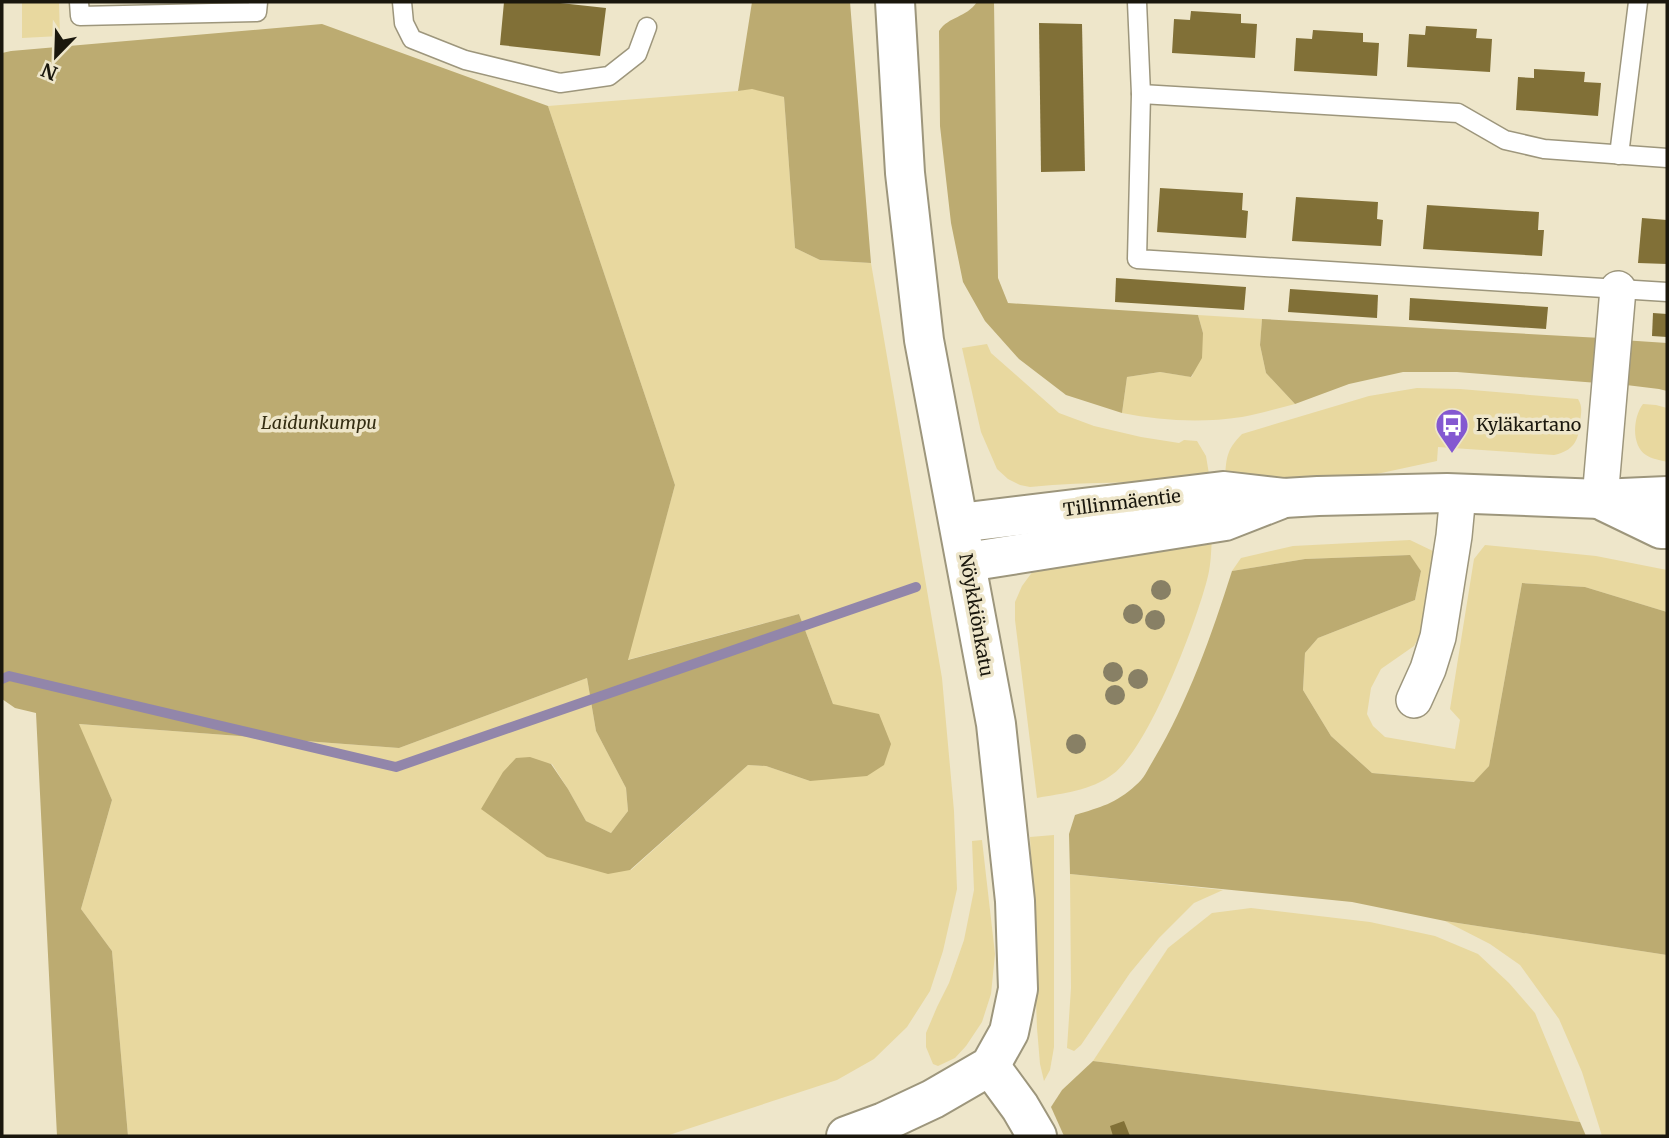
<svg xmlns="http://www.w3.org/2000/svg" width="1669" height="1138" viewBox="0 0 1669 1138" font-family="Merriweather,serif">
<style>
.green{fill:#e8d89f}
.forest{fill:#bcab71}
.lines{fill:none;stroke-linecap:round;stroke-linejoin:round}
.stream{stroke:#9286aa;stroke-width:10}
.building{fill:#817037}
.lane-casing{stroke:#9d967c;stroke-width:21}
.street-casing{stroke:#9d967c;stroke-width:38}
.secondary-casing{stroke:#9d967c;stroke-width:42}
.primary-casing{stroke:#9d967c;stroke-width:42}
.lane{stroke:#fff;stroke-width:18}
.street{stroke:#fff;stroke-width:35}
.secondary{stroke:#fff;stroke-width:38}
.primary{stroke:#fff;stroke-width:38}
.tree{fill:#888065}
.labels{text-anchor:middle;stroke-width:7;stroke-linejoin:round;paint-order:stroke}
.park-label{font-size:18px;font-style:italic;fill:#342d12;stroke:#eee6ca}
.poi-label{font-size:18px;fill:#1a170d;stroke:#eee6ca;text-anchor:start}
.street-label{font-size:18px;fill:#1a170d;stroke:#eee6ca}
</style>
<rect width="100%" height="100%" fill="#eee6ca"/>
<g class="green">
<polygon points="22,2 59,2 60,36 22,38"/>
<polygon points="752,88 784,97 795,248 820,260 871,263 942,678 954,811 957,889 943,951 930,991 907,1027 874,1059 837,1080 666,1136 128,1136 112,951 81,909 112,800 78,724 399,748 587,678 596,731 626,788 628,811 611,833 586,821 568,789 552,764 516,758 631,870 748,765 766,766 810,781 833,704 799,614 627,660 675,485 548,106 738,91"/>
<path d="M 1198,315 L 1262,319 L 1260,345 L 1266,373 L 1295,404 C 1278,408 1260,414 1242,417 C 1202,423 1162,421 1122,413 L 1127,377 L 1160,372 L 1192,377 L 1203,333 Z"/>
<path d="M 987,344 L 991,353 L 1059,413 L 1094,426 L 1141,437 L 1179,443 L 1184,440 L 1197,441 L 1206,456 L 1210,480 C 1150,483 1090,481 1030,487 L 1020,485 L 1008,479 L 997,469 L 981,432 L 962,348 Z"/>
<path d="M 1417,388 L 1460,389 L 1578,399 C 1583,407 1581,413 1580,422 C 1579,441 1573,451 1554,455 L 1438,447 L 1437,461 L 1358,478 L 1225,481 C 1226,459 1226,450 1242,434 L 1369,396 Z"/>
<path d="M 1643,404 L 1656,405 L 1667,408 L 1667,462 C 1661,460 1651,459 1646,455 C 1631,445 1633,417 1643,404 Z"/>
<path d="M 1212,538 C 1211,551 1211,564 1208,576 C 1197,621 1149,748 1113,774 C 1091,791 1063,793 1037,798 L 1015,620 L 1015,602 L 1022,586 L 1033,571 L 1047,565 Z"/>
<polygon points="1410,540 1435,552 1424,628 1414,646 1381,669 1371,688 1367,714 1373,726 1385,737 1455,749 1460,720 1450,709 1474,559 1485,545 1596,556 1667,570 1667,612 1585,587 1522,583 1489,766 1475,782 1372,773 1331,736 1303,690 1305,653 1318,638 1415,600 1421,571 1409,555 1305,559 1232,571 1241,558 1293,546"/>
<polygon points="1054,835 1054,1047 1050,1070 1044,1081 1040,1064 1037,1028 1030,837"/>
<polygon points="982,840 995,954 991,994 982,1022 966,1046 955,1058 938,1066 933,1064 926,1047 926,1033 937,1007 949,983 964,940 974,890 972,841"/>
<polygon points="1070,874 1223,890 1194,903 1159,938 1130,973 1081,1045 1074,1051 1067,1048 1071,988"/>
<polygon points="1251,908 1370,922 1435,936 1478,954 1509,983 1535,1013 1580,1122 1093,1061 1168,948 1212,913"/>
<polygon points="1445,921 1667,955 1667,1136 1602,1136 1582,1072 1559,1019 1520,965 1490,944"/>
</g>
<g class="forest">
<polygon points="752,2 850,2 871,263 820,260 795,248 784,97 752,89 738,91"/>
<path d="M 977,2 L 994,2 L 998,278 L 1008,303 L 1198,315 L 1203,333 L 1202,358 L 1191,377 L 1160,372 L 1127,377 L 1122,413 L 1066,395 L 1019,359 L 985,321 L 963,282 L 951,223 L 940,126 L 939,31 C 949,16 966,18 977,2 Z"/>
<polygon points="322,24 548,106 675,485 628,660 799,614 833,704 879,714 891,744 884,765 867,776 810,781 766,766 748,765 630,870 608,874 547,857 481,809 503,772 516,758 530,757 551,764 568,789 586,821 611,833 628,811 626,788 596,731 587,678 399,748 79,724 112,800 81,909 112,951 128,1136 57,1136 36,713 15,708 2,699 2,53 11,51"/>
<polygon points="1262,319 1601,338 1598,383 1457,372 1403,372 1349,384 1295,404 1266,373 1260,345"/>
<polygon points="1622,340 1667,343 1667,391 1659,389 1618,384"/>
<path d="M 1410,555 L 1421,571 L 1415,600 L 1318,638 L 1305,653 L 1303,690 L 1331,736 L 1372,773 L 1474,782 L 1489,766 L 1522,583 L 1585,587 L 1667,612 L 1667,955 L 1445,921 L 1352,902 L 1070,874 L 1069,834 L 1075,815 C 1101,807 1115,804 1136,785 C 1144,779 1149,767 1154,759 C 1188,702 1212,634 1232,571 L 1305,559 Z"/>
<polygon points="1093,1061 1580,1122 1586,1136 1064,1136 1051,1107 1062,1090"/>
</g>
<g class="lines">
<polyline class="stream" points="2,679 9,676 396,767 916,587"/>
</g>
<g class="building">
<polygon points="504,2 551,2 606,8 600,56 500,45"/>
<polygon points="1191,11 1241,14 1241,23 1257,24 1255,58 1172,53 1174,19 1190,20"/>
<polygon points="1039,23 1082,24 1085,171 1041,172"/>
<polygon points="1426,26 1477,29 1476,38 1492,39 1490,72 1407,67 1409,34 1425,35"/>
<polygon points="1313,30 1363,33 1363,42 1379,43 1377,76 1294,71 1296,38 1312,39"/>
<polygon points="1534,69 1585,72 1584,82 1601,83 1598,116 1516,110 1518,77 1534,78"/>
<polygon points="1160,188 1243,193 1242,210 1248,211 1246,238 1157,232"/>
<polygon points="1296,197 1378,202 1377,219 1383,220 1381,246 1292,241"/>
<polygon points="1427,205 1539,212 1538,230 1544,230 1542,256 1423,249"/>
<polygon points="1642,218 1667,220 1667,264 1638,263"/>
<polygon points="1116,278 1246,287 1244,310 1115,302"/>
<polygon points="1290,289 1378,295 1377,318 1288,312"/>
<polygon points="1410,298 1548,307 1546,329 1409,320"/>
<polygon points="1653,313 1667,314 1667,337 1652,336"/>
<polygon points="1124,1121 1130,1136 1113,1136 1110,1126"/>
</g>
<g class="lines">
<defs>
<g id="lane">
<polyline points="79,2 80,16 257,12 258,2"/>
<polyline points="402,2 404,23 412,39 465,60 560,83 609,76 637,54 647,27"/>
<polyline points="1137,2 1141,94 1137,259 1667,292"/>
<polyline points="1141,94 1458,113 1505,140 1544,149 1667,158"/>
<polyline points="1619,155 1638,2"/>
</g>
<g id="street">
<polyline points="1600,499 1618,289"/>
<polyline points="1414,700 1428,669 1438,637 1454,536 1458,494"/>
</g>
<g id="secondary">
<polyline points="1605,502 1661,529 1667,529"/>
<polyline points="959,523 1223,491 1284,498 1318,496 1447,493 1600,499 1667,496"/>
<polyline points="967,562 1225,521 1279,500"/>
<polyline points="990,1066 1020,1107 1037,1136"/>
</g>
<polyline id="primary" points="846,1136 884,1122 933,1099 990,1066 1009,1032 1018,989 1015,901 996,724 924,340 905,173 895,2"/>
</defs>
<use href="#lane" class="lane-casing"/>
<use href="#street" class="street-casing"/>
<use href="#secondary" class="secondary-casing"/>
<use href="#primary" class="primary-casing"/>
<use href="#lane" class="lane"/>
<use href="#street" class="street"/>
<use href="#secondary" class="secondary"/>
<use href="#primary" class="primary"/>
</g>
<g class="tree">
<circle cx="1161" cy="590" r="10"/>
<circle cx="1133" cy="614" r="10"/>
<circle cx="1155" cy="620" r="10"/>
<circle cx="1113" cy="672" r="10"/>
<circle cx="1138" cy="679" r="10"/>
<circle cx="1115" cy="695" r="10"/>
<circle cx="1076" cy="744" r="10"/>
</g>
<defs>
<symbol id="bus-pin" viewBox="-11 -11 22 30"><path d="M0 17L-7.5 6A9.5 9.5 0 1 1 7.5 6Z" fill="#8458d1" stroke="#eee6ca"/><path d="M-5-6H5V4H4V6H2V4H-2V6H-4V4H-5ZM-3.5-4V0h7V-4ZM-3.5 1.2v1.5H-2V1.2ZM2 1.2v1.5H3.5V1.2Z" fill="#fff"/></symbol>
</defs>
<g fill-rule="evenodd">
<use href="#bus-pin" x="1433" y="406" width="38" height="52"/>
</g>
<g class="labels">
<g class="park-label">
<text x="319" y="429">Laidunkumpu</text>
</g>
<g class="poi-label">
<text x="1476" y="431">Kyläkartano</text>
</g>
<g class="street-label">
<text transform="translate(1122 503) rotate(-7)" y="6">Tillinmäentie</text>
<text transform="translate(976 615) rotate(80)" y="6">Nöykkiönkatu</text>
</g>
</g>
<rect width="1669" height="1138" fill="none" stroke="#1a170d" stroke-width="7"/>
<g transform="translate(56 56) rotate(203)" stroke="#eee6ca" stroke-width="5" paint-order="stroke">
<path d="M0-5L12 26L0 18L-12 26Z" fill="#1a170d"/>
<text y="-10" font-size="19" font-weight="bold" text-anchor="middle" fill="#1a170d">N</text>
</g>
</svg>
